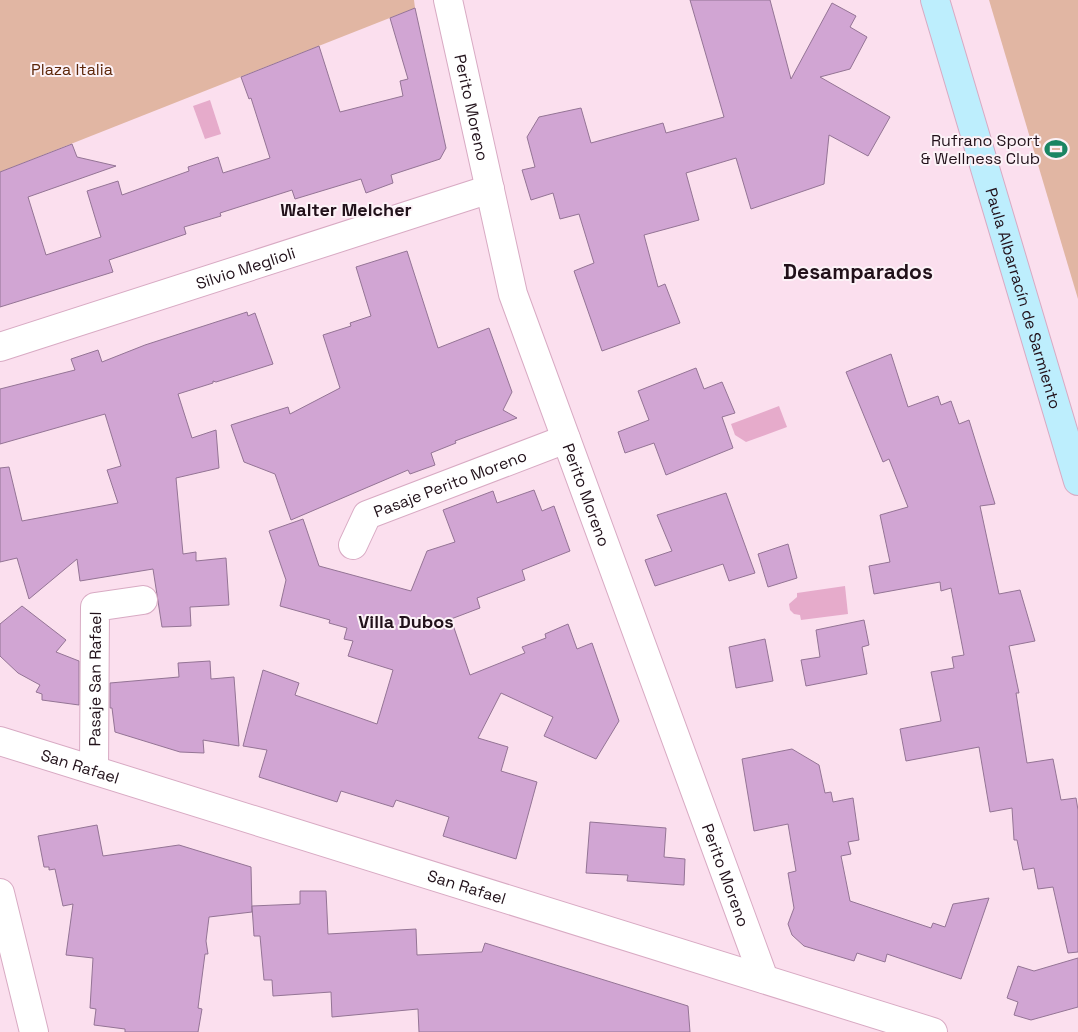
<svg xmlns="http://www.w3.org/2000/svg" width="1078" height="1032" viewBox="0 0 1078 1032" font-family="'Space Grotesk',sans-serif">
<style>
.green{fill:#e1b6a3}
.water{fill:#e6abcb}
.building{fill:#d1a5d3;stroke:#947495}
.lines{fill:none;stroke-linecap:round;stroke-linejoin:round}
.street-casing{stroke:#d8aac3;stroke-width:30}
.secondary-casing{stroke:#d8aac3;stroke-width:30}
.street{stroke:#fff;stroke-width:28}
.secondary{stroke:#bdeefd;stroke-width:28}
.labels{text-anchor:middle;stroke-width:4;stroke-linejoin:round;paint-order:stroke}
.park-label{font-size:16px;fill:#5c2608;stroke:#fcf2f7}
.street-label{font-size:16px;fill:#21111a;stroke:#fcf2f7}
.poi-label{font-size:16px;fill:#21111a;stroke:#fcf2f7;text-anchor:end}
.neighbourhood-label{font-size:18px;font-weight:bold;fill:#21111a;stroke:#fcf2f7}
.district-label{font-size:21px;font-weight:bold;fill:#21111a;stroke:#fcf2f7}
</style>
<rect width="100%" height="100%" fill="#fbdfee"/>
<g class="green">
<polygon points="0,0 414,0 415,8 0,172"/>
<polygon points="989,0 1078,0 1078,299"/>
</g>
<g class="water">
<polygon points="210,100 221,134 205,139 193,106"/>
<polygon points="779,406 787,427 746,442 735,435 731,424"/>
<polygon points="845,586 848,614 801,620 800,615 794,614 790,610 789,604 797,597 797,593"/>
</g>
<g class="building">
<polygon points="690,0 770,0 791,79 832,3 856,16 850,27 867,37 850,69 820,77 890,117 868,156 829,135 824,184 751,209 736,158 686,173 699,220 644,235 658,287 665,284 680,323 602,351 574,271 594,263 579,214 560,219 553,193 531,200 522,170 535,167 527,137 539,117 581,108 591,143 663,123 666,133 724,117"/>
<polygon points="415,8 446,148 440,159 391,175 393,183 366,193 361,179 295,199 292,190 220,213 221,216 184,227 186,234 109,260 113,272 0,307 0,172 72,144 77,157 116,166 28,197 46,255 101,237 87,191 118,181 122,195 189,171 188,167 218,157 223,173 270,158 251,98 249,99 241,77 319,46 340,112 403,96 400,81 408,79 390,18"/>
<polygon points="407,251 438,348 489,328 512,392 503,410 517,418 455,441 456,443 431,453 435,465 410,474 408,470 291,520 275,474 244,462 231,425 288,407 290,414 340,388 323,335 351,326 350,323 371,316 356,267"/>
<polygon points="247,312 248,316 255,313 273,364 216,382 213,381 213,383 178,394 192,438 216,430 219,468 176,478 183,554 196,552 196,561 226,558 229,605 190,607 191,626 162,627 153,569 80,581 77,559 29,599 17,558 0,562 0,468 9,467 22,521 118,503 107,470 121,466 105,414 0,444 0,389 75,370 71,359 98,350 102,362 145,345"/>
<polygon points="891,354 908,407 938,396 941,405 951,401 959,424 969,420 995,504 980,506 999,594 1020,590 1035,641 1009,646 1019,693 1016,693 1027,763 1053,759 1061,800 1076,798 1078,810 1078,952 1068,953 1053,887 1038,889 1034,868 1023,870 1017,840 1014,840 1012,808 990,812 979,747 906,761 900,729 941,721 931,672 954,668 952,657 964,655 951,588 941,591 940,582 874,594 869,566 890,562 880,515 908,507 889,459 883,462 846,372"/>
<polygon points="696,368 704,389 722,382 735,413 722,417 733,448 666,475 654,443 625,453 618,432 649,420 638,391"/>
<polygon points="534,490 542,511 554,506 570,551 522,570 525,580 477,598 480,608 451,619 470,675 525,653 522,647 546,638 545,634 568,624 577,649 592,643 619,721 596,759 544,736 553,717 501,693 478,738 508,747 501,771 537,782 516,859 443,836 449,817 396,800 393,807 341,791 337,802 259,777 267,750 243,746 263,670 299,683 295,695 377,724 393,670 348,656 353,641 344,639 347,628 329,623 330,620 280,606 286,580 269,531 303,519 319,566 411,591 427,551 455,542 443,510 493,491 497,503"/>
<polygon points="726,493 755,573 729,581 723,564 655,586 645,560 672,551 657,515"/>
<polygon points="788,544 797,578 768,587 758,554"/>
<polygon points="22,606 66,640 56,652 79,661 79,705 42,700 42,694 36,692 40,685 18,673 0,656 0,624"/>
<polygon points="864,620 869,645 862,647 867,674 806,686 801,660 820,657 816,630"/>
<polygon points="765,639 773,681 736,688 729,647"/>
<polygon points="210,661 211,679 234,677 239,746 203,740 204,753 180,752 115,732 112,708 110,708 110,683 179,677 178,663"/>
<polygon points="792,749 819,765 825,793 831,792 833,802 853,798 859,840 848,842 851,854 841,856 850,901 931,928 933,923 945,927 953,904 989,898 961,979 887,954 885,962 857,953 854,961 804,946 792,935 788,924 794,908 788,873 796,871 788,824 754,831 742,759"/>
<polygon points="590,822 666,828 664,857 685,859 684,885 627,881 628,875 586,873"/>
<polygon points="97,825 103,856 179,845 251,867 252,912 209,917 206,941 208,954 205,954 198,1008 202,1009 198,1032 125,1032 125,1029 94,1025 96,1009 90,1008 93,958 66,955 73,904 63,906 55,869 49,870 49,867 44,867 38,836"/>
<polygon points="300,891 326,891 328,934 416,929 417,955 482,952 485,943 688,1006 690,1032 419,1032 418,1009 332,1017 331,992 273,996 272,980 264,980 260,936 254,936 252,906 300,904"/>
<polygon points="1078,958 1078,1007 1031,1020 1014,1015 1018,1002 1007,998 1018,966 1034,971"/>
</g>
<g class="lines">
<defs>
<g id="street">
<path id="s1" d="M 448,0 L 513,294 L 764,979"/>
<path id="s2" d="M 0,347 L 490,189"/>
<path id="s3" d="M 353,545 L 367,515 L 566,439"/>
<path id="s4" d="M 0,741 L 933,1032"/>
<path id="s5" d="M 94,770 L 95,607 L 143,600"/>
<polyline points="0,893 34,1032"/>
</g>
<g id="secondary">
<path id="s6" d="M 935,0 L 1078,481"/>
</g>
</defs>
<use href="#street" class="street-casing"/>
<use href="#secondary" class="secondary-casing"/>
<use href="#street" class="street"/>
<use href="#secondary" class="secondary"/>
</g>
<defs>
<symbol id="stadium-bare" viewBox="-9 -9 18 18"><path d="M0-5a6.5 5 0 1 0 0 10a6.5 5 0 1 0 0-10ZM-3.5-1.8h7v3.6h-7Z" fill="#1a8562" stroke="#fcf2f7" stroke-width="2.5" paint-order="stroke"/></symbol>
</defs>
<g fill-rule="evenodd">
<use href="#stadium-bare" x="1040" y="133" width="32" height="32"/>
</g>
<g class="labels">
<g class="park-label">
<text x="72" y="75">Plaza Italia</text>
</g>
<g class="street-label">
<text dy="6" stroke="none"><textPath href="#s1" startOffset="110">Perito Moreno</textPath></text>
<text dy="6" stroke="none"><textPath href="#s2" startOffset="258">Silvio Meglioli</textPath></text>
<text dy="6" stroke="none"><textPath href="#s6" startOffset="311">Paula Albarracín de Sarmiento</textPath></text>
<text dy="6" stroke="none"><textPath href="#s3" startOffset="122">Pasaje Perito Moreno</textPath></text>
<text dy="6" stroke="none"><textPath href="#s1" startOffset="515">Perito Moreno</textPath></text>
<text dy="6" stroke="none"><textPath href="#s5" startOffset="91">Pasaje San Rafael</textPath></text>
<text dy="6" stroke="none"><textPath href="#s4" startOffset="84">San Rafael</textPath></text>
<text dy="6" stroke="none"><textPath href="#s1" startOffset="920">Perito Moreno</textPath></text>
<text dy="6" stroke="none"><textPath href="#s4" startOffset="489">San Rafael</textPath></text>
</g>
<g class="poi-label">
<text x="1040" y="146">Rufrano Sport<tspan x="1040" dy="18">&amp; Wellness Club</tspan></text>
</g>
<g class="neighbourhood-label">
<text x="346" y="216">Walter Melcher</text>
<text x="406" y="628">Villa Dubos</text>
</g>
<g class="district-label">
<text x="858" y="279">Desamparados</text>
</g>
</g>
</svg>
